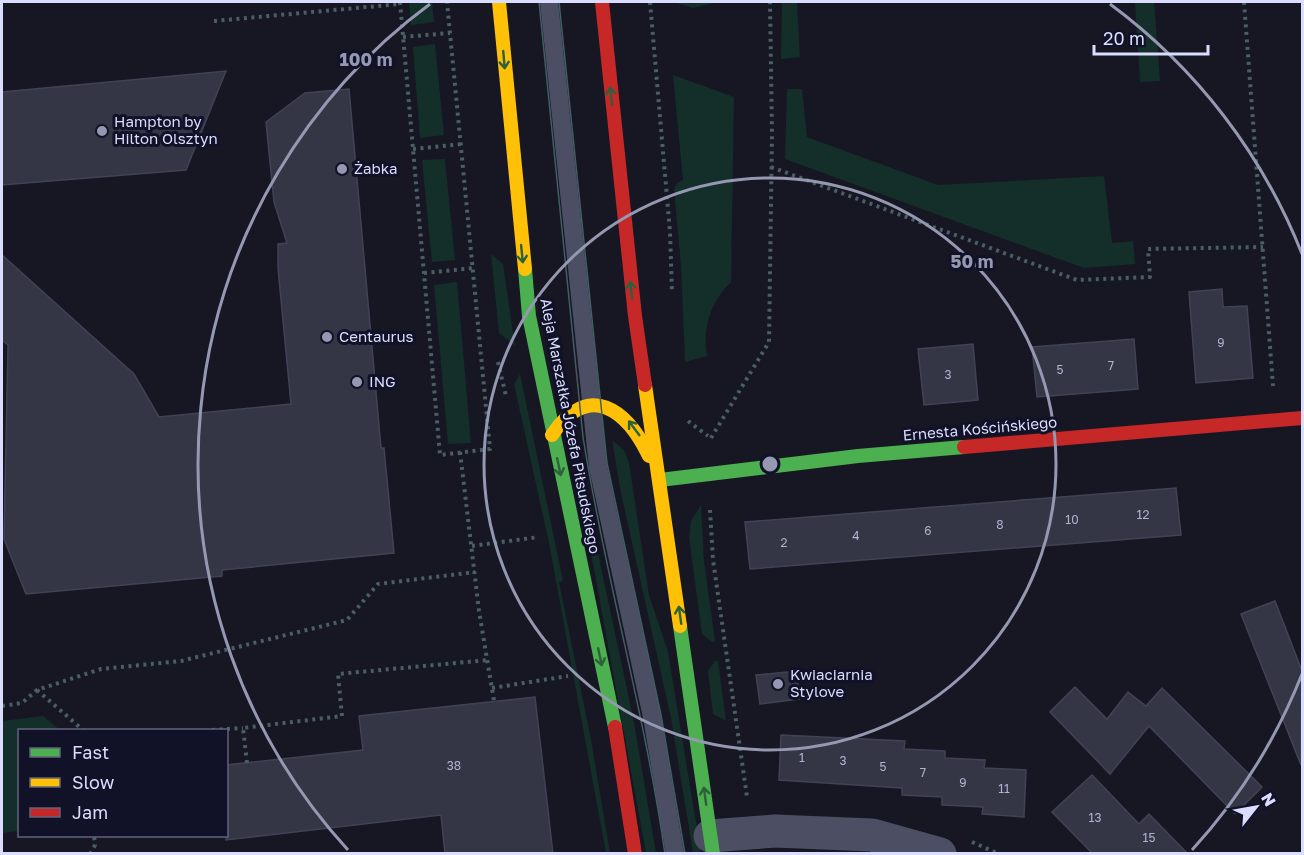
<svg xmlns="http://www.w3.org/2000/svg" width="1304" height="855" viewBox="0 0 1304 855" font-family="'Golos Text',sans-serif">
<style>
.green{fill:#142e2a}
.building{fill:#343645;stroke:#424256;stroke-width:1.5}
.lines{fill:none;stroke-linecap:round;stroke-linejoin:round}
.path{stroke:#4b5d65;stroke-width:4;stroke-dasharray:3 4.5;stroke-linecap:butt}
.lane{stroke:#4c4f63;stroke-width:18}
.street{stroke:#4c4f63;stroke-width:33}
.fast{stroke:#4caf50;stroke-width:14}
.slow{stroke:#ffc107;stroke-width:14}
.jam{stroke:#c62828;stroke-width:14}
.tram{stroke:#435d65;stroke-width:1.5}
.oneway{stroke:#2e603c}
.ring{fill:none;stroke:#9598b1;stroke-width:3}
.poi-dot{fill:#9598b1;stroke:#111228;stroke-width:2}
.labels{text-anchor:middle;stroke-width:6;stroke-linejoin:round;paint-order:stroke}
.number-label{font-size:12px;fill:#b0b3d0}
.poi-label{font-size:15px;fill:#daddfe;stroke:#111228;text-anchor:start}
.street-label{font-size:15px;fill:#daddfe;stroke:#111228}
.centre{fill:#9598b1;stroke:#111228;stroke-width:3}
.ring-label{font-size:18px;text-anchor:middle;font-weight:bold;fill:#9598b1;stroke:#111228;stroke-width:6;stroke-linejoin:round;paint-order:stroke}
</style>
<rect width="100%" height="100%" fill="#161723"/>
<g class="green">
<polygon points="409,2 432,2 434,22 411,25"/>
<polygon points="673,2 718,2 693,8"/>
<polygon points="782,2 797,2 800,57 781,59"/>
<polygon points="1135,2 1154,2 1160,81 1140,82"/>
<polygon points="435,44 444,135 420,138 413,47"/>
<path d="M 673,75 L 734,97 L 731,282 C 711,301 702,328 707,356 L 685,362 L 681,265 L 674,190 L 677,183 L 683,180 Z"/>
<polygon points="787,89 802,89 807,137 938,185 1104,176 1112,243 1133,241 1135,264 1084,268 785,159"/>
<polygon points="445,159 455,260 432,262 422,160"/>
<polygon points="491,254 503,264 515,346 499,333"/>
<polygon points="457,282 471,443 448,444 434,285"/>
<polygon points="520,374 563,581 559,582 591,740 610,853 606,853 549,543 514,384"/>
<polygon points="612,440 624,450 629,463 649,595 668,652 701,853 693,853 671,718 621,493"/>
<polygon points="576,450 634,722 656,853 646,853 573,455"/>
<polygon points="701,505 704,561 715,641 712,642 702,634 689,537 691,521"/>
<polygon points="715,661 718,661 726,721 713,714 708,671"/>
<polygon points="43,716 60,730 20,730 19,831 2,833 2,721"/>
</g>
<g class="building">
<polygon points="226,71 186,170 2,185 2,92"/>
<polygon points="349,89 381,448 384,448 394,553 222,570 222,576 26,594 4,539 8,345 2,340 2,255 134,374 159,417 291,404 278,268 278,244 287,243 274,202 266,122 305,93"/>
<polygon points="1222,289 1223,307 1247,306 1253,378 1196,383 1189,292"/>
<polygon points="1134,339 1138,389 1037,397 1032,347"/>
<polygon points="973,344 978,400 924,405 918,349"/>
<polygon points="1176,488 1181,535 750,569 745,522"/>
<polygon points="1275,601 1302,671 1301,765 1241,614"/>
<polygon points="797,671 799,699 760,704 756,675"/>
<polygon points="1075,687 1107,719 1128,692 1146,706 1162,688 1262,787 1235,814 1149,726 1110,774 1050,712"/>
<polygon points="535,697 553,854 445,854 441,815 226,840 226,765 363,750 359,716"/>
<polygon points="781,735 905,741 904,749 945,751 945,758 985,760 984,768 1026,770 1024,817 982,814 983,807 942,805 942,797 902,795 902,788 779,780"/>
<polygon points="1092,775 1139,824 1149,814 1188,854 1093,854 1052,812"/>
</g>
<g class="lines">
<g class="path">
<polyline points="400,2 440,455 490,449 447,2"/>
<polyline points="650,2 670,232 672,293"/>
<polyline points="1244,2 1273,386"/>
<polyline points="214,21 400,4"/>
<polyline points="403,37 450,33"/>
<polyline points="413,149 462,144"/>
<polyline points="771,167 1077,280 1150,277 1148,249 1263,247"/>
<polyline points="424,273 473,268"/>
<polyline points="498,362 506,396"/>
<polyline points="688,421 708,436"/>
<polyline points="711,438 769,342 772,134 770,2"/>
<polyline points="460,452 479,611 494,701"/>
<polyline points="710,510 713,560 747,797"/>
<polyline points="472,546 539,537"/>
<polyline points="492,688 568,676"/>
<polyline points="37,690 83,730"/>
<polyline points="2,706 22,703 37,690 101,669 181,661 347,620 378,584 475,572"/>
<polyline points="212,730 243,728"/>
<polyline points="247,763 243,728 342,716 338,674 488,660"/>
<polyline points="972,842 999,854"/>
<polyline points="90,854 95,845 94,836"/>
</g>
<polyline class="lane" points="549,2 598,467 652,717 675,854"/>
<polyline class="street" points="710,836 775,831 872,835 940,854"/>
<g class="fast">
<polyline points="525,269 529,316 615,727"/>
<polyline points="660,480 858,456 964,447"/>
<polyline points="680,626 713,854"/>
</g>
<g class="slow">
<polyline points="499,2 525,269"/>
<polyline points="645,385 680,626"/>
<path d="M 552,435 C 589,380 627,410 649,456"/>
</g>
<g class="jam">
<polyline points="602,2 635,316 645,385"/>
<polyline points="964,447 1302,418"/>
<polyline points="615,727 635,854"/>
</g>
<g class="tram">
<path d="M 539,2 L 583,437 C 605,577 645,713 665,854"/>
<polyline points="559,2 607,463 661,715 685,854"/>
</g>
</g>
<defs><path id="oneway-shaft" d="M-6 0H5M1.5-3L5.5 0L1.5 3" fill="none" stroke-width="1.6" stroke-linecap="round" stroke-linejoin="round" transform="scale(1.5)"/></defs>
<g class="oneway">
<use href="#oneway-shaft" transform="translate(504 60) rotate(85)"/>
<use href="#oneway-shaft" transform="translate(611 96) rotate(-96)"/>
<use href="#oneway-shaft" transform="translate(522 254) rotate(84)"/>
<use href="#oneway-shaft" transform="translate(631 290) rotate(-97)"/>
<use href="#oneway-shaft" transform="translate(634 428) rotate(-127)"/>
<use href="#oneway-shaft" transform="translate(559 467) rotate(78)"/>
<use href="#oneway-shaft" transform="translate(680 615) rotate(-98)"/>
<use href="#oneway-shaft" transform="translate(600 657) rotate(78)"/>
<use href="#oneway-shaft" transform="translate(705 796) rotate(-98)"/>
</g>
<g class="ring">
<circle cx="770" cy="464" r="286"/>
<path d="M1302 674A572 572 0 0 1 1192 850M348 850A572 572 0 0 1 430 4M1110 4A572 572 0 0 1 1302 254"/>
</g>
<g class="poi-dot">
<circle cx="102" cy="131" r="6"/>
<circle cx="342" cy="169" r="6"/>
<circle cx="327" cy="337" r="6"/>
<circle cx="357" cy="382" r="6"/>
<circle cx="778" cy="684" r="6"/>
</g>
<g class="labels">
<g class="number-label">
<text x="1221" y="347">9</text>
<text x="1111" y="370">7</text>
<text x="1060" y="374">5</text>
<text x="948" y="379">3</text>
<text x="1143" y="519">12</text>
<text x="1072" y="524">10</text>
<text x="1000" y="529">8</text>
<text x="928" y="535">6</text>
<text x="856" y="540">4</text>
<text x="784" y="547">2</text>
<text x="802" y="762">1</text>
<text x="843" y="765">3</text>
<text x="454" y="770">38</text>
<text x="883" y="771">5</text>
<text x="923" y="777">7</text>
<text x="963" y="787">9</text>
<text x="1004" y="793">11</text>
<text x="1095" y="822">13</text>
<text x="1149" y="842">15</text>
</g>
<g class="poi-label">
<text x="114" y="127">Hampton by<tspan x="114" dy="17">Hilton Olsztyn</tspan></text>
<text x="354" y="174">Żabka</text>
<text x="339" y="342">Centaurus</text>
<text x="369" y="387">ING</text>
<text x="790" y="680">Kwiaciarnia<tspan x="790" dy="17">Stylove</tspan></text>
</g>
<g class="street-label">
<text transform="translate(570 426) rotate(79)" y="5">Aleja Marszałka Józefa Piłsudskiego</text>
<text transform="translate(980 429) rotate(-5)" y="5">Ernesta Kościńskiego</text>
</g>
</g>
<circle cx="770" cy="464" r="9" class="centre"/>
<g class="ring-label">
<text x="366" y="66">100 m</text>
<text x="972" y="268">50 m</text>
</g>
<rect width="1304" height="855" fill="none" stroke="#daddfe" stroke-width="6"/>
<rect x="18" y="729" width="210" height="108" fill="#111228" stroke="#61637e" stroke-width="1.5"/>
<rect x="30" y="748" width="30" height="9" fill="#4caf50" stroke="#61637e" stroke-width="1.5"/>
<text x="72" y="759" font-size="18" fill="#daddfe">Fast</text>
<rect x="30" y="778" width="30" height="9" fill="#ffc107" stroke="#61637e" stroke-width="1.5"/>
<text x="72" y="789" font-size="18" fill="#daddfe">Slow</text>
<rect x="30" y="808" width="30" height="9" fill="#c62828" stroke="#61637e" stroke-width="1.5"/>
<text x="72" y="819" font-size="18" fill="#daddfe">Jam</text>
<g transform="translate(1256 807) rotate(59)" stroke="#111228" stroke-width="4.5" paint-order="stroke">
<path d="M0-4.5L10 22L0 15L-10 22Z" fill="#daddfe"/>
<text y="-9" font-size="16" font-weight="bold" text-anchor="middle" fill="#daddfe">N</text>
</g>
<path d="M1094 45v9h114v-9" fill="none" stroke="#daddfe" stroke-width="3"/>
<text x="1103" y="45" font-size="18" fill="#daddfe" stroke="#111228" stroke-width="4.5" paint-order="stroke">20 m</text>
</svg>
